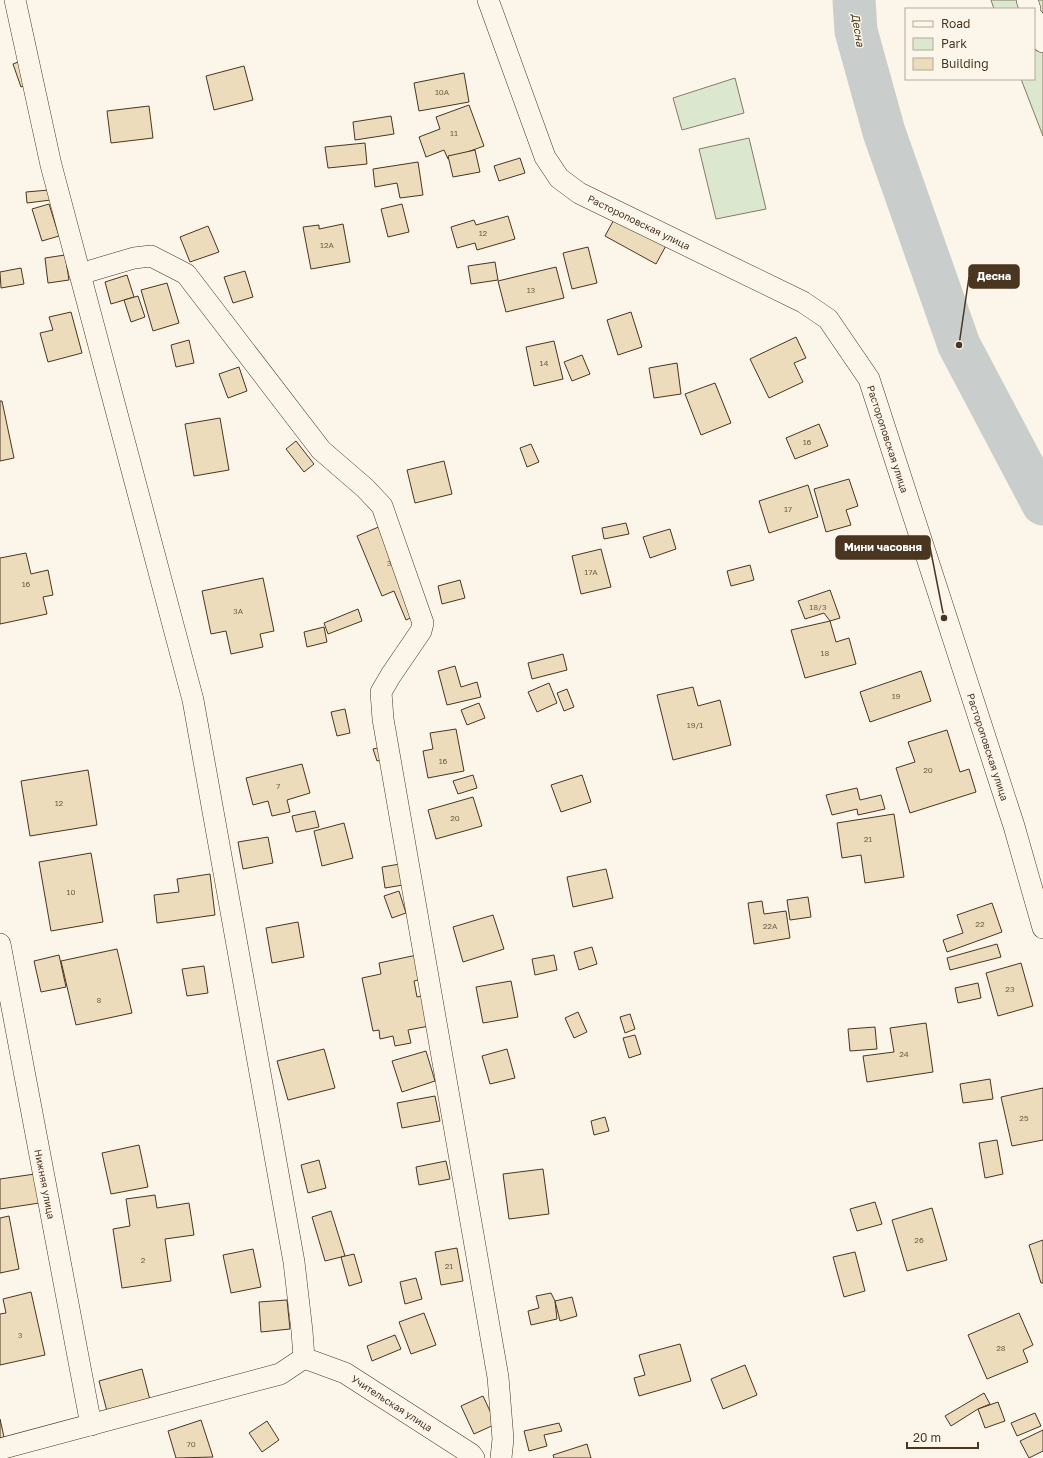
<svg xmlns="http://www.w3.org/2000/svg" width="1043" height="1458" viewBox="0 0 1043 1458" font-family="'Golos Text',sans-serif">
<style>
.green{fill:#dce7d0;stroke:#887966}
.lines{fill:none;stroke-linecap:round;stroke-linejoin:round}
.river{stroke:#c9cecd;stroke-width:43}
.building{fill:#ecdcbc;stroke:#4a3520}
.street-casing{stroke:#4a3520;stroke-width:22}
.street{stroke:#fbf6e9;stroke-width:21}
.labels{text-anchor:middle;stroke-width:3;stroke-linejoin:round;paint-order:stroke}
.number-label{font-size:8px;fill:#725f47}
.street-label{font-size:10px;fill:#4a3520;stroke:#fbf6e9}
.water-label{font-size:11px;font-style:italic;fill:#4a3520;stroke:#fbf6e9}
.leader{fill:none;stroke:#4a3520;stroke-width:1.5}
.callout-dot{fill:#4a3520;stroke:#fbf6e9;stroke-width:1.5}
.callout{fill:#4a3520;stroke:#4a3520;stroke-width:1.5}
.callout-label{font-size:11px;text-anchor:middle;font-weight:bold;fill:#fff}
</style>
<rect width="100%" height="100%" fill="#fbf6e9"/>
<g class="green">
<polygon points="991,0 1043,0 1043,136 1021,79 1034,79 1034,9 994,9"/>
<polygon points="735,78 744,113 682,130 673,98"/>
<polygon points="749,138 766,209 716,219 699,149"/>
</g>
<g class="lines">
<polyline class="river" points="854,0 856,31 884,132 959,345 1043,504"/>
</g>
<g class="building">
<polygon points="28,58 36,82 21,87 13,64"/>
<polygon points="244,66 253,100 214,110 206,76"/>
<polygon points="464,73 469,102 419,111 414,83"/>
<polygon points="469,105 484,146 448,159 444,150 426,157 419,137 440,129 436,117"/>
<polygon points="149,106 153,138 111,143 107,111"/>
<polygon points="391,116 394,134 355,140 353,122"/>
<polygon points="365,143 367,164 328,168 325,147"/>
<polygon points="475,150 480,172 453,177 448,156"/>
<polygon points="520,158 525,173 499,181 494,166"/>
<polygon points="418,162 423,195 400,198 397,183 375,187 373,169"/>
<polygon points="49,190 51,200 27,203 26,192"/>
<polygon points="49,204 59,236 42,241 32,209"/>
<polygon points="402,204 409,232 388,237 381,209"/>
<polygon points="617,214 668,242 656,264 605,236"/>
<polygon points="508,216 515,239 477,250 475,243 457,248 451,227 474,220 476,225"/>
<polygon points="343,224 350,262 311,269 303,227 319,225 319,229"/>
<polygon points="208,226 219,252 190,262 180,237"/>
<polygon points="588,247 597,283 572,289 563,253"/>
<polygon points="65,255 69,280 48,283 45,258"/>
<polygon points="495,262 498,280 471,284 468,266"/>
<polygon points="556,267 564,298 506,312 498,281"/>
<polygon points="21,268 24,284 1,288 0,272"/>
<polygon points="245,271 253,297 233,303 224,277"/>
<polygon points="127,275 134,297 111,304 105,282"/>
<polygon points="167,283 179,323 153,331 141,290"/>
<polygon points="138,296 145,317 131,322 124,300"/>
<polygon points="71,312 82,353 48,362 40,333 53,330 49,317"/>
<polygon points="631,312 642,347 618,355 607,320"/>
<polygon points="796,337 806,358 794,363 803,382 769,398 750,359"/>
<polygon points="189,340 194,363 176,367 171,345"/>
<polygon points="554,341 563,379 534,386 526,347"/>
<polygon points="582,355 590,374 572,381 564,362"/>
<polygon points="677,363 681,394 654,398 649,368"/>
<polygon points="239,367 247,391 228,398 219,374"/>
<polygon points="715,383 731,423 701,435 685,394"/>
<polygon points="0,401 2,401 14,458 0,461"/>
<polygon points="220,418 229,470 194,476 185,424"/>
<polygon points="819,424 828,446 795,459 786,438"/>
<polygon points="296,441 314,464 304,472 286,449"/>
<polygon points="531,444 539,462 527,467 520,448"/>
<polygon points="444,461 452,494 415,503 407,470"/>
<polygon points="849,479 858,506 846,510 851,525 826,532 814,489"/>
<polygon points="808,485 818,517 769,533 759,501"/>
<polygon points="393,521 429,610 406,620 394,591 382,596 357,536"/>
<polygon points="626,523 629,534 604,539 602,528"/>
<polygon points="670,529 676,549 650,558 643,537"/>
<polygon points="601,549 611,587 581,594 572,556"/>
<polygon points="26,553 31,574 48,570 53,595 43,597 47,614 0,624 0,558"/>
<polygon points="750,565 754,580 731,586 727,571"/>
<polygon points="263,578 274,631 260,634 263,647 231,654 226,631 211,634 202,591"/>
<polygon points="460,580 465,598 442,604 438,586"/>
<polygon points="830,590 840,618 830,621 824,613 805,619 798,601"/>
<polygon points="358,609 362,621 328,634 324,623"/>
<polygon points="830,621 836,642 849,638 856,664 805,678 791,630"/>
<polygon points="324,627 327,642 307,647 304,632"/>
<polygon points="563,654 567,670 532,679 528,663"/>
<polygon points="455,666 461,687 477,682 481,697 447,705 438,671"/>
<polygon points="921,671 931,701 870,722 860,692"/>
<polygon points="549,683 557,703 537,712 528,692"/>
<polygon points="693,687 698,706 720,700 731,745 673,760 657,695"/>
<polygon points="567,689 574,707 564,711 557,693"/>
<polygon points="479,703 485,718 467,725 461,710"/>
<polygon points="345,709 350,733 337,736 331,712"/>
<polygon points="456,729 464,771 428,778 423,751 433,749 430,733"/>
<polygon points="947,730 960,772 969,769 976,792 910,813 896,768 915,762 908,742"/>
<polygon points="386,746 389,758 377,761 373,749"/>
<polygon points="302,764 310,793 287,800 290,812 272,816 268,801 253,805 246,778"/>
<polygon points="88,770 97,825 30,836 21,781"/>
<polygon points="473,775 477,788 458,794 453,781"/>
<polygon points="582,775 591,802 561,812 551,785"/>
<polygon points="857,788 860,800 881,795 885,809 858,815 857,809 832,815 826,795"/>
<polygon points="473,797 482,826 436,839 428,810"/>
<polygon points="315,811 319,827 296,832 292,816"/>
<polygon points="894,814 904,877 865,883 861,855 842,858 837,823"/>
<polygon points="344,823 353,858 322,866 314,831"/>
<polygon points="268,837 273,863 243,869 238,842"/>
<polygon points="91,853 103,922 51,931 39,862"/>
<polygon points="400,864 403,885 385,888 382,867"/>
<polygon points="606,869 613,898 573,907 567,877"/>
<polygon points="210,874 215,915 157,923 154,895 179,892 177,879"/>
<polygon points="399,891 406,913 392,918 384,896"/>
<polygon points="808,897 811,917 790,920 787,900"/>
<polygon points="762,901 764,914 786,911 790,938 754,944 748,903"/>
<polygon points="992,903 1002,932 947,952 943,940 963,933 957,915"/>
<polygon points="493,915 504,949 463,962 453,927"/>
<polygon points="298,922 304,957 272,963 266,928"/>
<polygon points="997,944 1001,957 950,970 947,958"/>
<polygon points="592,947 597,964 579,970 574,952"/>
<polygon points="117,949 132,1013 76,1025 61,961"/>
<polygon points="59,955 66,987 41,992 34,961"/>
<polygon points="417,955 422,979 414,981 417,997 434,993 440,1024 408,1030 411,1043 395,1046 393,1036 380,1039 379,1030 373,1031 362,978 381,974 379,963"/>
<polygon points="554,955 557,970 535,975 532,959"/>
<polygon points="1021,963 1033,1006 998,1016 986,973"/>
<polygon points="204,966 208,993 187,996 182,969"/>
<polygon points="511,981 518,1017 483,1023 476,987"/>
<polygon points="978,983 981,998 958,1003 955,988"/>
<polygon points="578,1012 587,1032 574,1038 565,1018"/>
<polygon points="630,1014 635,1029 625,1033 620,1017"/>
<polygon points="926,1023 933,1072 867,1082 863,1056 894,1052 890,1028"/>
<polygon points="875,1027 877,1049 850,1051 848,1029"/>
<polygon points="635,1035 641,1054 629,1058 623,1038"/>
<polygon points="324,1049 335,1088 288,1100 277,1061"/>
<polygon points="507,1049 515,1078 490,1084 482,1056"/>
<polygon points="426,1051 435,1081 402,1092 392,1061"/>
<polygon points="990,1079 993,1099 963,1103 960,1084"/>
<polygon points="1043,1088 1043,1140 1012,1146 1001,1097"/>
<polygon points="435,1096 440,1121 402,1128 397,1103"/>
<polygon points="605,1117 609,1131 594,1135 591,1121"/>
<polygon points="997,1140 1003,1174 985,1178 979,1143"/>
<polygon points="139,1145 148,1187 111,1194 102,1153"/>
<polygon points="319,1160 326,1188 308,1193 301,1165"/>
<polygon points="446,1161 450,1179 419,1185 416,1167"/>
<polygon points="543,1169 549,1214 509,1219 503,1174"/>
<polygon points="42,1173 46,1202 0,1209 0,1179"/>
<polygon points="155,1195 157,1208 189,1203 194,1235 165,1239 171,1281 122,1288 113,1229 130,1226 126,1199"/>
<polygon points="875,1202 882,1224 857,1231 850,1209"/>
<polygon points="932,1208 947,1260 907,1271 892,1220"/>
<polygon points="331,1211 345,1256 325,1261 312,1217"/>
<polygon points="9,1216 19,1269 0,1273 0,1218"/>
<polygon points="1043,1240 1043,1283 1041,1283 1029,1245"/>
<polygon points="457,1248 463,1281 441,1285 435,1252"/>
<polygon points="253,1249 261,1287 231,1293 223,1255"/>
<polygon points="855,1252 865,1291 844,1297 833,1257"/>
<polygon points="354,1254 362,1282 349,1286 341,1257"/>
<polygon points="416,1278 422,1299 405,1304 400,1282"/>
<polygon points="31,1292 45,1355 0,1365 0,1314 6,1313 3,1299"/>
<polygon points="551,1293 555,1301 557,1319 531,1325 528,1311 539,1308 536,1296"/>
<polygon points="572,1297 577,1316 560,1321 555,1301"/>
<polygon points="287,1300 290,1329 261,1332 259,1302"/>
<polygon points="424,1313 436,1345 411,1354 399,1322"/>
<polygon points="1019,1313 1033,1345 1023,1350 1028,1362 987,1379 968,1335"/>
<polygon points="395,1335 401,1349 372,1361 367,1346"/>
<polygon points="680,1344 691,1381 639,1396 634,1378 645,1375 639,1355"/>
<polygon points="745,1365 757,1395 723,1409 711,1379"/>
<polygon points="142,1369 151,1404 108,1415 99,1381"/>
<polygon points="984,1393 990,1404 978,1409 951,1426 945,1416"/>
<polygon points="483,1396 496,1424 474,1434 461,1406"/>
<polygon points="998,1402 1005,1421 985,1428 978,1409"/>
<polygon points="1035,1413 1041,1426 1017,1436 1011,1423"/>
<polygon points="0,1419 4,1437 0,1438"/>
<polygon points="201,1420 213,1457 176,1458 168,1431"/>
<polygon points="267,1421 279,1440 262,1452 249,1433"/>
<polygon points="559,1423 562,1431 544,1435 547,1446 529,1451 524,1431"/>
<polygon points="1043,1430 1043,1451 1029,1458 1020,1441"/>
<polygon points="587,1444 591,1458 554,1458 553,1455"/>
</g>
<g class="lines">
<defs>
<g id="street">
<polyline points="15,0 51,165 193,700 294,1262 302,1331 304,1358"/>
<polyline points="488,0 545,157 559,178 579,193 803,302 828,319 869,379 1014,826 1043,928"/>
<polyline points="1027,0 1030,9"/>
<polyline points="1034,19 1043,42"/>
<polyline points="80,274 134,258 151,256 186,274 321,450 365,488 382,506 423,623 421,631 391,675 381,692 383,719 498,1377 503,1439 501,1458"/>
<polyline points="0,944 91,1425"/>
<polyline points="304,1358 345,1373 471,1454 474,1458"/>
<polyline points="0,1449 280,1374 304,1358"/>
</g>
</defs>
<use href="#street" class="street-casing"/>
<use href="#street" class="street"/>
</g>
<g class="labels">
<g class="number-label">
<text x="442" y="95">10А</text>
<text x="454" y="136">11</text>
<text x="483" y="236">12</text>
<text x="327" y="248">12А</text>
<text x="531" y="293">13</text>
<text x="544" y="366">14</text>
<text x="807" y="445">16</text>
<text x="788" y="512">17</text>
<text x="389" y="566">3</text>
<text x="591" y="575">17А</text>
<text x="26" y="587">16</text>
<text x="818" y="610">18/3</text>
<text x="238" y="614">3А</text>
<text x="825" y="656">18</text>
<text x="896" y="699">19</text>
<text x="695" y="728">19/1</text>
<text x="443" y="764">16</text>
<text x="928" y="773">20</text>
<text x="278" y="789">7</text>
<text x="59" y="806">12</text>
<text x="455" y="821">20</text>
<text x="868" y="842">21</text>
<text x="71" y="895">10</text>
<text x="980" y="927">22</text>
<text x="770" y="929">22А</text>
<text x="1010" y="992">23</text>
<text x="99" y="1003">8</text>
<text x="904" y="1057">24</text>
<text x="1024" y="1121">25</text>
<text x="919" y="1243">26</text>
<text x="143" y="1263">2</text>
<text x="449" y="1269">21</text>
<text x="20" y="1338">3</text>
<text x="1001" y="1351">28</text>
<text x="191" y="1447">70</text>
</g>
<g class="street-label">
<text transform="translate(639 222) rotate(26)" y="4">Растороповская улица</text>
<text transform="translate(888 439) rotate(72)" y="4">Растороповская улица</text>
<text transform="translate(988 747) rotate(72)" y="4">Растороповская улица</text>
<text transform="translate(45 1184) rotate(79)" y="4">Нижняя улица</text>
<text transform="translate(392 1403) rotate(33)" y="4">Учительская улица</text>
</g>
<g class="water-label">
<text transform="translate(858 30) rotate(81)" y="4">Десна</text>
</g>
</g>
<path class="leader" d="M959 345L969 277M944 618L930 547"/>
<g class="callout-dot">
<circle cx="959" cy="345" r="4"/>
<circle cx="944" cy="618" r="4"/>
</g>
<g class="callout">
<rect x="969" y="265" width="50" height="23" rx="4"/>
<rect x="836" y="536" width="94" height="23" rx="4"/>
</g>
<g class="callout-label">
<text x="994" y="280">Десна</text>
<text x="883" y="551">Мини часовня</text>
</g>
<rect x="905" y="8" width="130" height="72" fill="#fbf6e9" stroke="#b4a999"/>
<rect x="913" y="21" width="20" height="6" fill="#fbf6e9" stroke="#b4a999"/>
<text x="941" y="28" font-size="12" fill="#4a3520">Road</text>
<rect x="913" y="38" width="20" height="12" fill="#dce7d0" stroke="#b4a999"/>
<text x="941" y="48" font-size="12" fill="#4a3520">Park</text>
<rect x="913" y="58" width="20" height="12" fill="#ecdcbc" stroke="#b4a999"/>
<text x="941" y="68" font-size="12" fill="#4a3520">Building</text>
<path d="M907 1442v6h71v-6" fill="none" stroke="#4a3520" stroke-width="2"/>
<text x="913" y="1442" font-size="12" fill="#4a3520" stroke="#fbf6e9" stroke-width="3" paint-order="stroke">20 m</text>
</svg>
